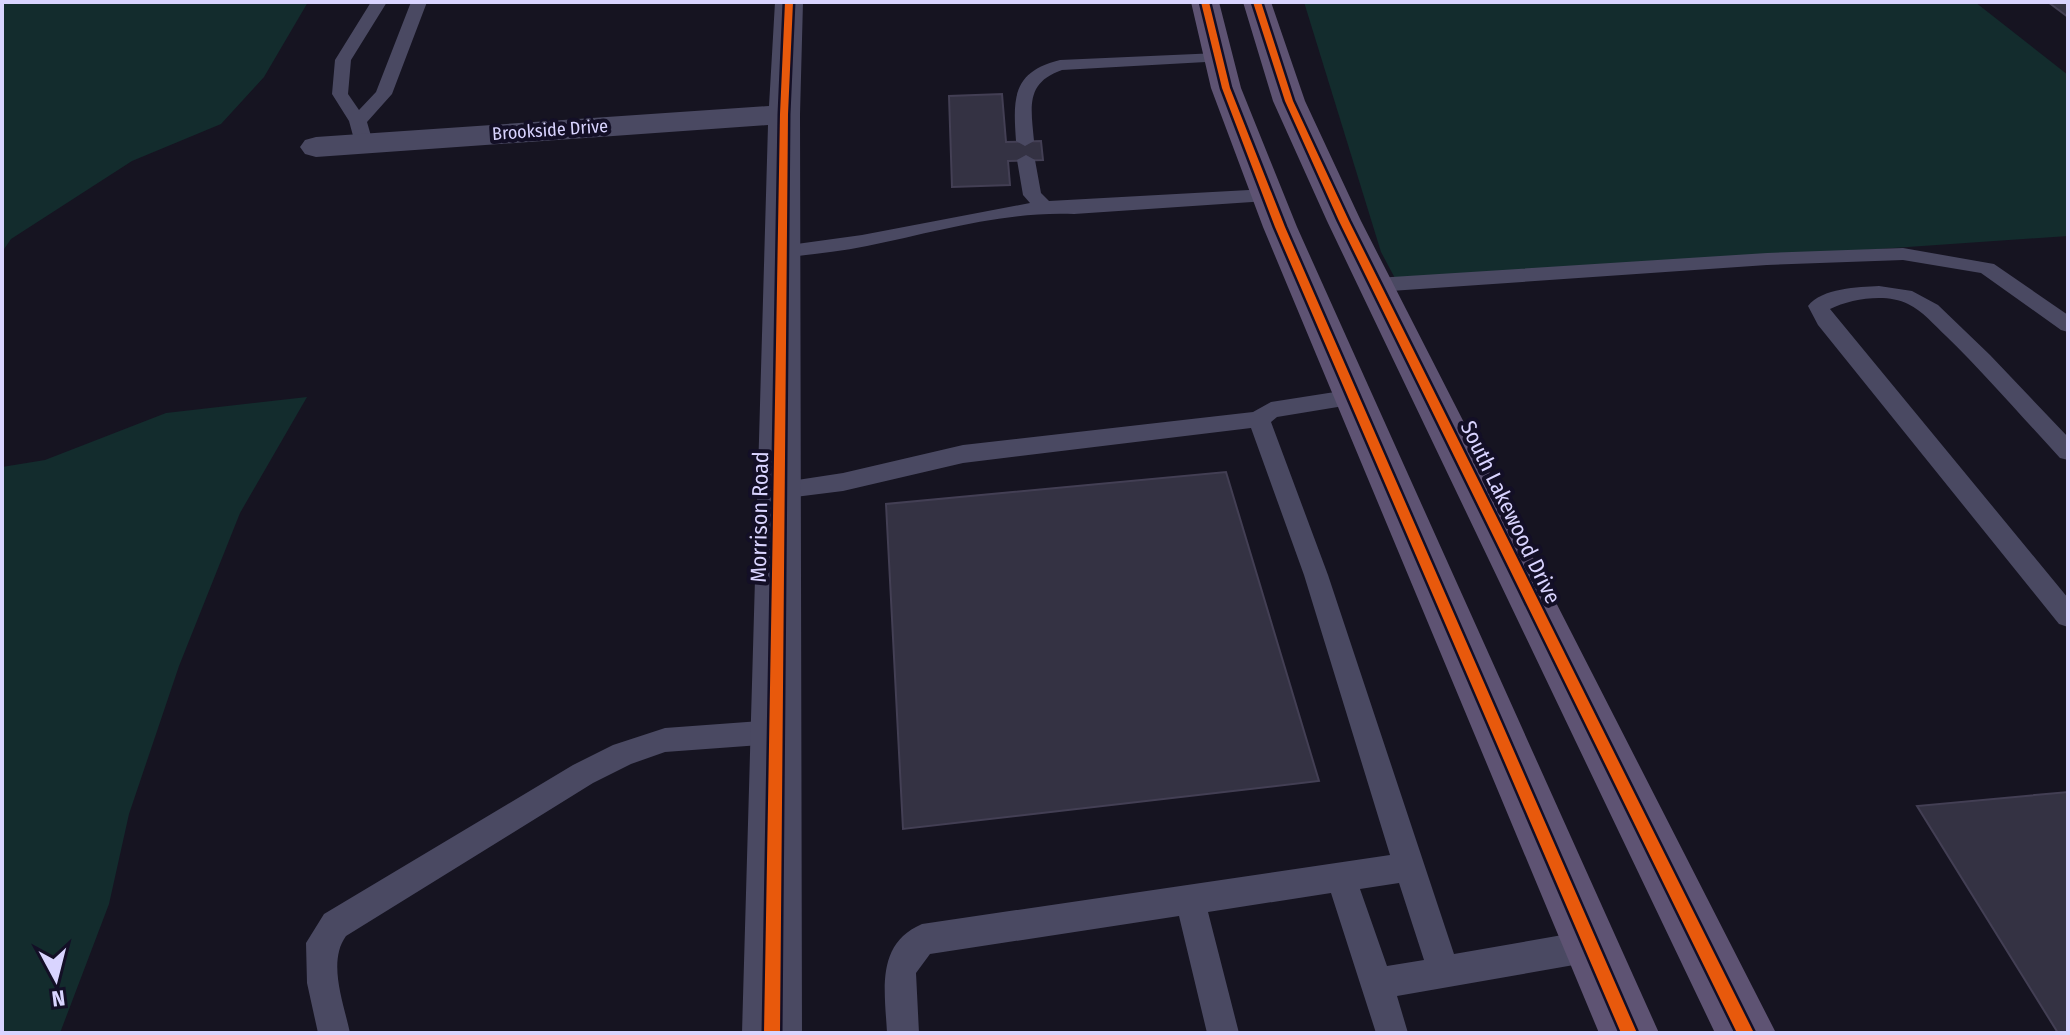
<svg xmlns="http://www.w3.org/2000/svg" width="2070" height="1035" viewBox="0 0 2070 1035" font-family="'Fira Sans Condensed',sans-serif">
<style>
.green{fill:#132c2d}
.building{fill:#343243;stroke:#433f54;stroke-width:2}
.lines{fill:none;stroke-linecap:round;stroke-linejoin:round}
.lane{fill:#4a4962;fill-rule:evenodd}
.street{fill:#4a4962;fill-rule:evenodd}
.primary{fill:#5e5373;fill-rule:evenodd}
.cycleway-casing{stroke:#130f26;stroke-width:5}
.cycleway{fill:#e8590c;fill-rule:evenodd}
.labels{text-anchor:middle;stroke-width:8;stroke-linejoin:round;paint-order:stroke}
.far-street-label{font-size:18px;fill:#d9d4ff;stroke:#130f26}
.street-label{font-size:22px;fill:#d9d4ff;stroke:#130f26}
</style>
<rect width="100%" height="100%" fill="#161421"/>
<g class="green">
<polygon points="2,2 308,2 264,77 221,124 132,161 11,239 2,252"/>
<polygon points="1304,2 1975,2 2068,75 2068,236 1397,282 1381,252"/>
<polygon points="307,397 240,513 179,666 129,814 109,904 60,1033 2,1033 2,467 45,460 166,413"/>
</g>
<g class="building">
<polygon points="2048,2 2068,2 2068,17"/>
<polygon points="1002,94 1006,142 1041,141 1043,160 1008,161 1010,185 952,187 949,96"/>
<polygon points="1226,472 1319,781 903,829 886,504"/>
<polygon points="2068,792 2068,1033 2058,1033 1917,806"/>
</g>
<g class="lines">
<g class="lane">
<polygon points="371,2 387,2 351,60 348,94 359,110 376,92 411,2 427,2 392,94 367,122 373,143 364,148 355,143 349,121 332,94 335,60"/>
<path d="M 1218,53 L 1226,58 L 1224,61 L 1062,70 C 1025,83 1031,107 1034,141 L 1025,146 L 1016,141 C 1013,98 1012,72 1060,60 Z"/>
<path d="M 1026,155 L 1035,160 L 1041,193 L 1049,201 L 1267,189 L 1276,195 L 1267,201 L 1074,214 C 1004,211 935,232 867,246 C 839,252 810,254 782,258 L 772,252 L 782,246 L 862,235 L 1030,203 L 1023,195 L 1017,160 Z"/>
<polygon points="1903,248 1994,264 2068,315 2068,332 2061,330 1981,273 1903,260 1767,265 1376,292 1366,285 1376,278 1767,253"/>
<path d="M 1879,286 L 1912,291 L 1938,305 L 1990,355 L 2068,437 L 2068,460 L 2060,458 C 2022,417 1986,375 1946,336 C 1934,325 1923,311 1908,304 C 1886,293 1851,299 1830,309 L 2068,598 L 2068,627 L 2059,624 L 1818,325 L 1808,306 C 1822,288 1858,287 1879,286 Z"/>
<path d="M 1354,389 L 1362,391 L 1365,397 L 1362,403 L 1277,417 L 1271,422 L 1328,575 L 1454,954 L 1591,930 L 1602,935 L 1607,946 L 1602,957 L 1591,962 L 1397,996 L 1408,1033 L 1376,1033 L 1331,893 L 1208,912 L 1239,1033 L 1207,1033 L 1179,916 L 930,954 L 916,973 L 919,1033 L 887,1033 C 885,992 875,944 922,924 L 1390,855 L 1304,575 L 1251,428 L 963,463 L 843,491 L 779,499 L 771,496 L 767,490 L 771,484 L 843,473 L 963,445 L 1253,412 L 1271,402 ZM 1399,883 L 1424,960 L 1387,966 L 1360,889 Z"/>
<path d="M 776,720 L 786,723 L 790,732 L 786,741 L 776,744 L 665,752 L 631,764 L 593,783 L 346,936 C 327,962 344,1004 350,1033 L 318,1033 L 307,983 L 306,943 L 324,914 L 573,765 L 613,745 L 665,728 Z"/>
</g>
<polygon class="street" points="775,2 803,2 800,114 802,1033 742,1033 768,125 316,157 305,154 300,147 305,140 316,137 769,106"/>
<g class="primary">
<polygon points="1191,2 1219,2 1241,88 1297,227 1659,1033 1599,1033 1263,227 1211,88"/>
<polygon points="1243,2 1271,2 1305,101 1361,221 1776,1033 1715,1033 1327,221 1273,101"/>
</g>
<defs>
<g id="cycleway">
<polygon points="785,2 793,2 788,114 780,1033 764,1033 780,114"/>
<polygon points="1201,2 1209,2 1230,88 1285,227 1637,1033 1621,1033 1275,227 1222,88"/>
<polygon points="1253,2 1261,2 1293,101 1349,221 1754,1033 1737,1033 1339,221 1285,101"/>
</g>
</defs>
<use href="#cycleway" class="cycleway-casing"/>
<use href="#cycleway" class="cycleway"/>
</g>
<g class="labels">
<g class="far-street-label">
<text transform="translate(550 130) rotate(-4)" y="6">Brookside Drive</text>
</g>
<g class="street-label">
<text transform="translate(1511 512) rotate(64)" y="8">South Lakewood Drive</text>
<text transform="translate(759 517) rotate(-89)" y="8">Morrison Road</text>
</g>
</g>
<rect width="2070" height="1035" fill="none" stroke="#d9d4ff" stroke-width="8"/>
<g transform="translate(56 979) rotate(173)" stroke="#130f26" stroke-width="6" paint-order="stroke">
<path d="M0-6L14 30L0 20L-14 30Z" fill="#d9d4ff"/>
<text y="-12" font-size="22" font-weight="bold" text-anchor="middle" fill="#d9d4ff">N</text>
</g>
</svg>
